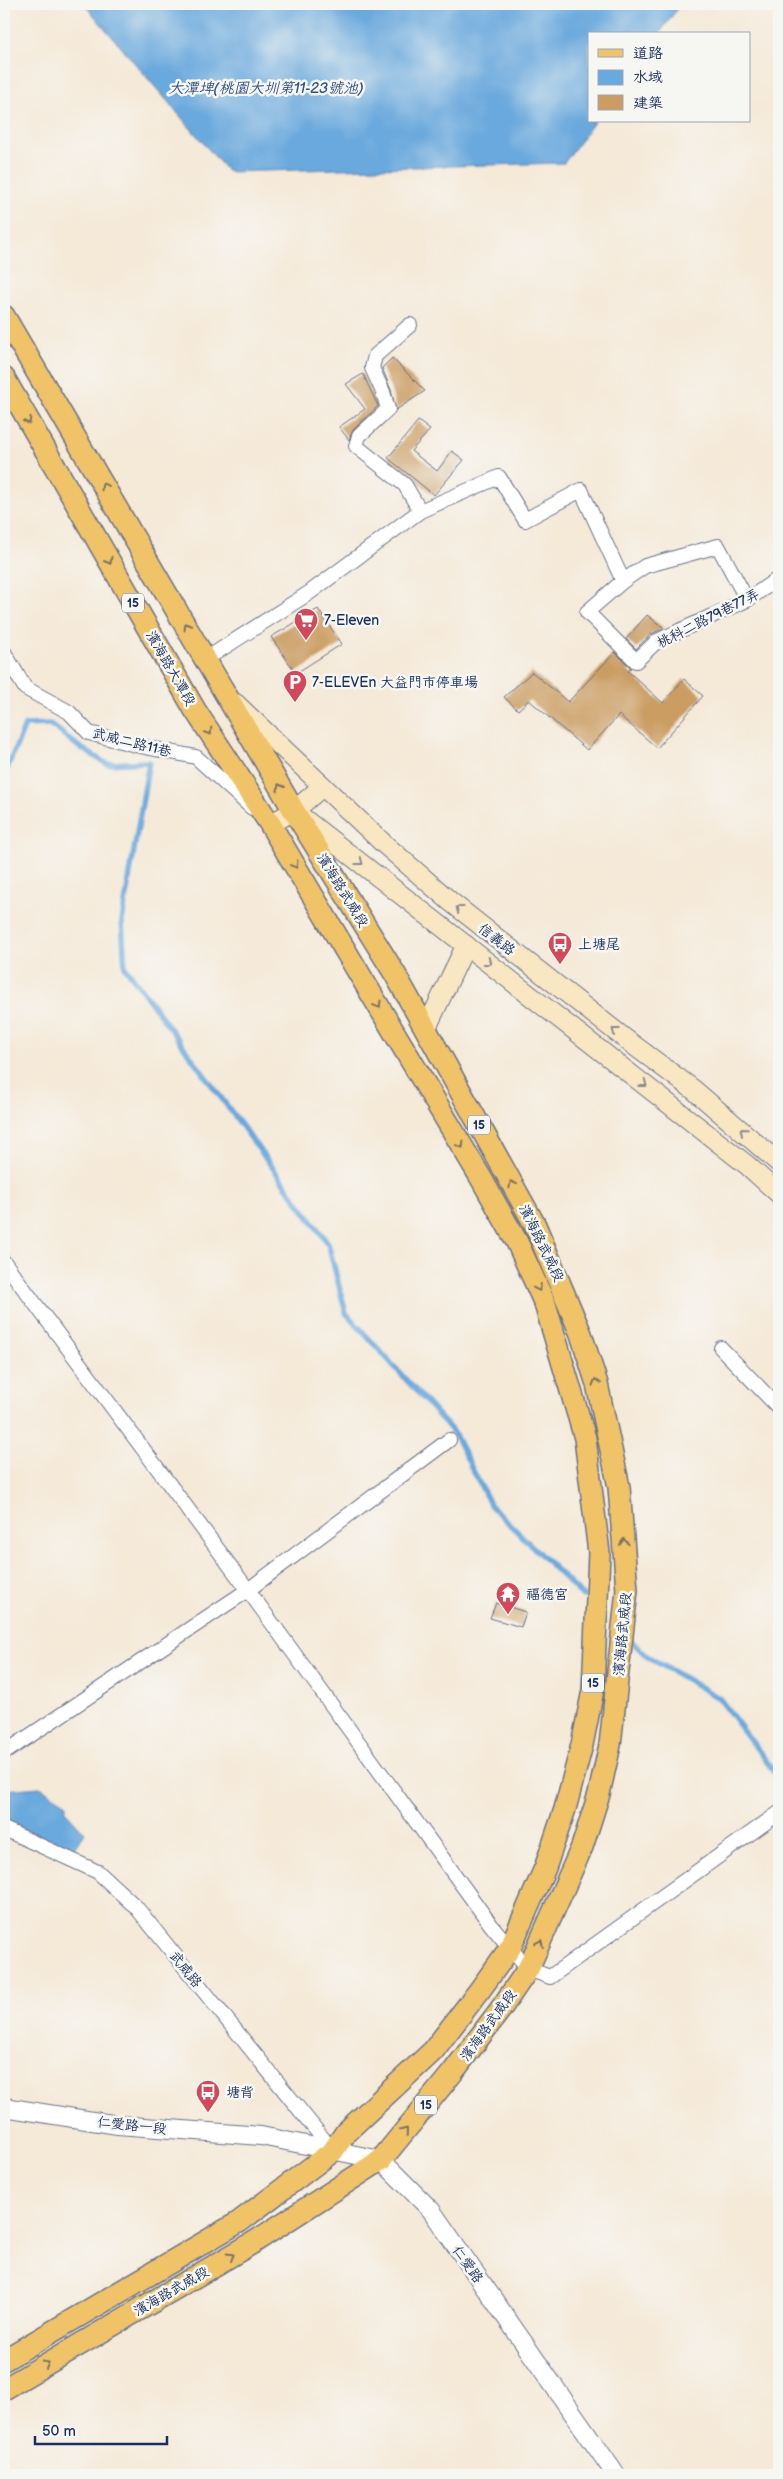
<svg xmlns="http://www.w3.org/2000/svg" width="783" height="2479" viewBox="0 0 783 2479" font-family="'Balsamiq Sans','LXGW WenKai TC',sans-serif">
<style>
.water{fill:#6aa9dd;stroke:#426c9e}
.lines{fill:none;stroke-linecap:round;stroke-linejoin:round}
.stream{stroke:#6aa9dd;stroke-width:5.5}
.building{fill:#cb9d63}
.minor-casing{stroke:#677089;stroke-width:16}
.tertiary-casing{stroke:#677089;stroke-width:20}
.secondary-casing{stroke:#677089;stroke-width:21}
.primary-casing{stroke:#677089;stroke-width:24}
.minor{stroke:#fff;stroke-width:14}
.tertiary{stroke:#fff;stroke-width:18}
.secondary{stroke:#f9e7c3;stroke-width:19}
.primary{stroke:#f1c369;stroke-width:21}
.oneway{stroke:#7b7263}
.oneway2{stroke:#8a8b90}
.labels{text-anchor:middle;stroke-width:5;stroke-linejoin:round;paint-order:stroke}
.shield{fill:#f6f6f2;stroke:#5d6b8a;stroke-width:1}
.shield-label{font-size:12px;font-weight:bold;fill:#1b2f5e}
.street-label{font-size:14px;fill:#1b2f5e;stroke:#f6f6f2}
.poi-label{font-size:14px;fill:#1b2f5e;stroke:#f6f6f2;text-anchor:start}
.water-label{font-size:15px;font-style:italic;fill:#335484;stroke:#f6f6f2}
</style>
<rect width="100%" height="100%" fill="#f6f6f2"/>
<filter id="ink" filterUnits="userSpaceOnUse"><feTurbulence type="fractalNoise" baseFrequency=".02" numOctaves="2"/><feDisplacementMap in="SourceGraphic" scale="10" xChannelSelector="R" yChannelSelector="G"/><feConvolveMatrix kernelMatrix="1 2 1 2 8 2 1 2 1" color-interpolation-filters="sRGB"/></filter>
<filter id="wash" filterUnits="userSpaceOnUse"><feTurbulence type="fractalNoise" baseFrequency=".0096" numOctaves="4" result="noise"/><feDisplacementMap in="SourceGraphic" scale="20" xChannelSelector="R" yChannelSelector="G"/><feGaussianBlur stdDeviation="1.12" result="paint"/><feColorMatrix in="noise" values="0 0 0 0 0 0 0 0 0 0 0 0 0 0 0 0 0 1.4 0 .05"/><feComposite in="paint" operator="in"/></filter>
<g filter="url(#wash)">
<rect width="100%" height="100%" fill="#f5e9d8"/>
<g class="water">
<polygon points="84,4 681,4 659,34 589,34 589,121 595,121 564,163 228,172"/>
<polygon points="40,1787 67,1804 65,1811 85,1833 73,1852 4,1820 4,1790"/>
</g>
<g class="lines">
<g class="stream">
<polyline points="4,776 25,725 50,724 78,746 107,764 149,762 122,921 125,967 328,1243 346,1313 454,1433 491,1506 583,1596"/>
<polyline points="627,1637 648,1657 719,1698 779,1778"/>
</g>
</g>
<g id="blocks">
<g class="building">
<polygon points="392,358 425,391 396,410 391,390 382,368"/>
<polygon points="363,374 378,406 353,430 349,440 339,427 365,409 346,384"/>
<polygon points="418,421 430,430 411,451 437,471 452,451 464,460 434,495 388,458"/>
<polygon points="318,609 342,644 296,673 271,637"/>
<polygon points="647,615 664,628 651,634 636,649 626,639"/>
<polygon points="615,652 631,668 628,671 663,703 684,679 703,696 657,748 619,715 587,750 529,700 518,710 504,697 532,672 568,702"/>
<polygon points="496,1603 526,1612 521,1627 490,1618"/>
</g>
</g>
</g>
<g filter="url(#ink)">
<use href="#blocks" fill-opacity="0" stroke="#677089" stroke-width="1"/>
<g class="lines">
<defs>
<g id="minor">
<polyline points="410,325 375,356 372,368 383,392 388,409 359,436 356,446 405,485 420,511 499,477 525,520 581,490 623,581"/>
<polyline points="747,600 718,546 645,566 623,581 587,612 636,661 657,641 747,600 779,578"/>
<polyline points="4,652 25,688 69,712 89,733 140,746 196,757 252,808"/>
<polyline points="206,659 309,593 420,511"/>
<polyline points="4,1262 248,1590 491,1925 528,1969 550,1977 779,1813"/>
<polyline points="721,1348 779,1408"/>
<polyline points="4,1753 248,1590 449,1440"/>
<polyline points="4,1829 98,1872 136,1907 333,2151"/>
</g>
<polyline id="tertiary" points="4,2107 118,2125 261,2136 381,2160 431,2210 616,2475"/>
<g id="secondary">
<polyline points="235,703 383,843 451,902 628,1041 694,1090 779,1163"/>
<polyline points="299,815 747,1165 779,1194"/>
<polyline points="270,824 294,811 323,786"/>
<polyline points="426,1029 466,945"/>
</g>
<g id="primary">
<polyline points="4,316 294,811 395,974 535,1225 581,1334 597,1384 619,1487 627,1590 610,1745 599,1794 582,1847 528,1969 500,2010 453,2072 381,2160 251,2244 4,2389"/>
<polyline points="4,378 195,710 270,824 481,1178 517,1242 545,1304 585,1438 599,1553 593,1690 582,1745 565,1809 545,1868 510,1948 479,1991 433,2051 346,2132 333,2151 239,2222 4,2360"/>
</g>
</defs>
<use href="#minor" class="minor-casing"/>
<use href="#tertiary" class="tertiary-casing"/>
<use href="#secondary" class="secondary-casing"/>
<use href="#primary" class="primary-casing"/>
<use href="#minor" class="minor"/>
<use href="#tertiary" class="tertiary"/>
<use href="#secondary" class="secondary"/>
<use href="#primary" class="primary"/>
</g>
<defs><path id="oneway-chevron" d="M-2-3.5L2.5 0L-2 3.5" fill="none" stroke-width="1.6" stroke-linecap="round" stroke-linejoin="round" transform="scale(1.25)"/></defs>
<g class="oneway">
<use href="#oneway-chevron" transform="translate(28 421) rotate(60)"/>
<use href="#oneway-chevron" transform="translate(104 486) rotate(-121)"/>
<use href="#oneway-chevron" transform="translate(109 561) rotate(60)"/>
<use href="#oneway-chevron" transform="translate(187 626) rotate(-121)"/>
<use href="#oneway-chevron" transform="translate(209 732) rotate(57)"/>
<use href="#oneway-chevron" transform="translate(280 787) rotate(-120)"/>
<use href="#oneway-chevron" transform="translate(295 865) rotate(59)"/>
<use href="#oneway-chevron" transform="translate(378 1005) rotate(59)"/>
<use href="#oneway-chevron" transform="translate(461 1145) rotate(59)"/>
<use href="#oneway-chevron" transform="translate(512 1184) rotate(-119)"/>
<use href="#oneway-chevron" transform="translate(538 1288) rotate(65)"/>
<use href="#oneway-chevron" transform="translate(596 1382) rotate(-106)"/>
<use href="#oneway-chevron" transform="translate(624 1542) rotate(-94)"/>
<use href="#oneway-chevron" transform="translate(540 1943) rotate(-65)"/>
<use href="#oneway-chevron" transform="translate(405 2131) rotate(-51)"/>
<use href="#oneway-chevron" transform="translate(231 2256) rotate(-30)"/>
<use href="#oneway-chevron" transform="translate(46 2364) rotate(-30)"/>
</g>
<g class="oneway2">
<use href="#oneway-chevron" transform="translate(360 862) rotate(38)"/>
<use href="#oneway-chevron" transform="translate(459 909) rotate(-142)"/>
<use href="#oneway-chevron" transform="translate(488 962) rotate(38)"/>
<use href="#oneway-chevron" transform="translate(615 1031) rotate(-142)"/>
<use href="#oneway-chevron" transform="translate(644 1084) rotate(38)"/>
<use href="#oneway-chevron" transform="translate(743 1131) rotate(-139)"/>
</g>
</g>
<defs>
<symbol id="supermarket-pin" viewBox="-11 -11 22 30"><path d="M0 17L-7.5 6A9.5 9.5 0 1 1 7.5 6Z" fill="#d1495b" stroke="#f6f6f2"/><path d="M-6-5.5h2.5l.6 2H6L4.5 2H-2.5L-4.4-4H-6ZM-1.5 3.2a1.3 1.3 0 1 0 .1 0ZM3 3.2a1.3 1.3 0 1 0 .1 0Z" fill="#fff"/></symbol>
<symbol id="parking-pin" viewBox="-11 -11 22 30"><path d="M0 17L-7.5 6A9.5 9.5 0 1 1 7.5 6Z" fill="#d1495b" stroke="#f6f6f2"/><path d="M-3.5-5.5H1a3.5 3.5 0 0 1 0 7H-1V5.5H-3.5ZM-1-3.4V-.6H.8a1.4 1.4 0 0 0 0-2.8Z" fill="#fff"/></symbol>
<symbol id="bus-pin" viewBox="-11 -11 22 30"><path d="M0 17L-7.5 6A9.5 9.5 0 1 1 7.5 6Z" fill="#d1495b" stroke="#f6f6f2"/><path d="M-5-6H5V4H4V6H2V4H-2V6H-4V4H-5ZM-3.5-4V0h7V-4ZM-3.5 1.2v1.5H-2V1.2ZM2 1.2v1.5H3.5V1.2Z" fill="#fff"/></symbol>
<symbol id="temple-pin" viewBox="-11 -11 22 30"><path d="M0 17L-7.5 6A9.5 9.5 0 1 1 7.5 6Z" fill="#d1495b" stroke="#f6f6f2"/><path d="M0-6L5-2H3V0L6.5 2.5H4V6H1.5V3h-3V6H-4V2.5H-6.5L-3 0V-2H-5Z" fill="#fff"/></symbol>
</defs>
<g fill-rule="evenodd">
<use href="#supermarket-pin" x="292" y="606" width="28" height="38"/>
<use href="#parking-pin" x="281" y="668" width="28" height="38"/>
<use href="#bus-pin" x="546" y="930" width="28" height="38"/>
<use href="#temple-pin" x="494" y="1580" width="28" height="38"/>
<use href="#bus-pin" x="194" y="2078" width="28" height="38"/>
</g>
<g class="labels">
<g class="shield">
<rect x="122" y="593.5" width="22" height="19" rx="4"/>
<rect x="468" y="1115.5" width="22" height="19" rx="4"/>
<rect x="582" y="1673.5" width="22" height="19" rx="4"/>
<rect x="415" y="2095.5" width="22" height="19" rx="4"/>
</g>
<g class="shield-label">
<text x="133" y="607">15</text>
<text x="479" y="1129">15</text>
<text x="593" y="1687">15</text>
<text x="426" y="2109">15</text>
</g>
<g class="street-label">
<text transform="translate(708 618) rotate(-27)" y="5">桃科二路79巷77弄</text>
<text transform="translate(171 668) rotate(60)" y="5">濱海路大潭段</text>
<text transform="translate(132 742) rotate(14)" y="5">武威二路11巷</text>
<text transform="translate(343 890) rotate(58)" y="5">濱海路武威段</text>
<text transform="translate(497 939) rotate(38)" y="5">信義路</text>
<text transform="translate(542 1243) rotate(64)" y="5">濱海路武威段</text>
<text transform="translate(622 1634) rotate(-85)" y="5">濱海路武威段</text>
<text transform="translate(186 1969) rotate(51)" y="5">武威路</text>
<text transform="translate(488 2025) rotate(-54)" y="5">濱海路武威段</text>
<text transform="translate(132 2125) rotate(6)" y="5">仁愛路一段</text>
<text transform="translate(468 2264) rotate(55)" y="5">仁愛路</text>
<text transform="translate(171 2291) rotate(-30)" y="5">濱海路武威段</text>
</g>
<g class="poi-label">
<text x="324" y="625">7-Eleven</text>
<text x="312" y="687">7-ELEVEn 大益門市停車場</text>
<text x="578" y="949">上塘尾</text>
<text x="526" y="1599">福德宮</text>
<text x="226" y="2097">塘背</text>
</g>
<g class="water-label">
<text x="266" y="93">大潭埤(桃園大圳第11-23號池)</text>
</g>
</g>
<rect width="783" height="2479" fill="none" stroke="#f6f6f2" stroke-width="20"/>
<rect x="588" y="32" width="162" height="90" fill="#f6f6f2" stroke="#9ea6b7"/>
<rect x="598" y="49" width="25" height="8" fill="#f1c369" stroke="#9ea6b7"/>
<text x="633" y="58" font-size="15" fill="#1b2f5e">道路</text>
<rect x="598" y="70" width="25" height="15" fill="#6aa9dd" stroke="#9ea6b7"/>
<text x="633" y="82" font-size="15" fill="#1b2f5e">水域</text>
<rect x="598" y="95" width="25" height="15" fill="#cb9d63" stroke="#9ea6b7"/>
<text x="633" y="108" font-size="15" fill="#1b2f5e">建築</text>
<path d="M35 2436v8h132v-8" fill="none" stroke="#1b2f5e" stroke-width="2.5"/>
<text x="42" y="2436" font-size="15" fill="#1b2f5e" stroke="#f6f6f2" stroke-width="4" paint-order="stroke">50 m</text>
</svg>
